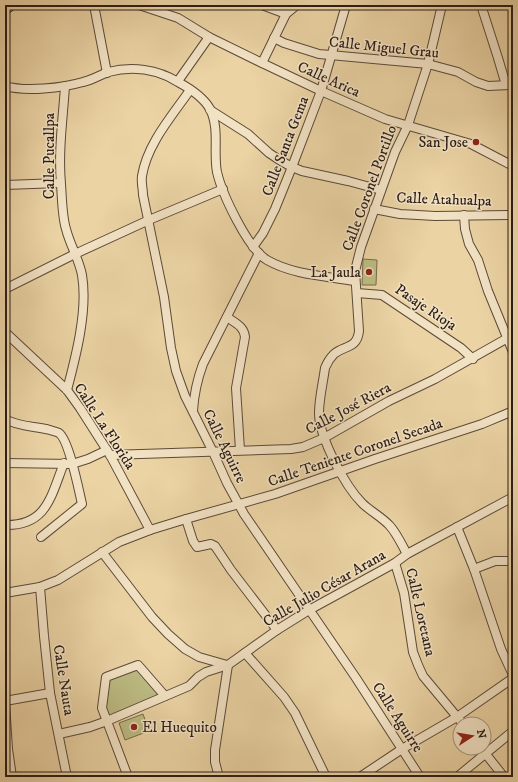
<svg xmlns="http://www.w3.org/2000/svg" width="518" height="782" viewBox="0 0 518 782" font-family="'IM FELL DW Pica',serif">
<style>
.green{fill:#bcbb82;stroke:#746c4c}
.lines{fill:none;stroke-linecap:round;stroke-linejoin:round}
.minor-casing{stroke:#5b4a3a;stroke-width:10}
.highway-casing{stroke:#2b1d17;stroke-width:14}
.minor{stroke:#f2e2c4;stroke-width:8}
.highway{stroke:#ebd3a4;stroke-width:12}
.poi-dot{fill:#8f2418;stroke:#f2e2c4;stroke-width:1.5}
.labels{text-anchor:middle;stroke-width:3;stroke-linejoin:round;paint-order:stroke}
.street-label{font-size:15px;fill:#2b1d17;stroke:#f2e2c4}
.poi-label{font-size:15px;fill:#2b1d17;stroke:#f2e2c4;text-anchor:end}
</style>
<rect width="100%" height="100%" fill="#ebd3a4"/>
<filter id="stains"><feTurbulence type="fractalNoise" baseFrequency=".005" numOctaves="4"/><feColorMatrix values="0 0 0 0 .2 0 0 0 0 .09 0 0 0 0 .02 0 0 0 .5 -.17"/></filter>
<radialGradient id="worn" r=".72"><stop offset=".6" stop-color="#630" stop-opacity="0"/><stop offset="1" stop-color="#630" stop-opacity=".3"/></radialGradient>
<g class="green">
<polygon points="363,259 377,260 376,285 362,285"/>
<polygon points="137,667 162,695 107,718 104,708 107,678"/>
<polygon points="143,714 149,731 125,740 119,723"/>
</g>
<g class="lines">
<defs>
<g id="minor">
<polyline points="94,5 107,73"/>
<polyline points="139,5 178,18 209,37 262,63 321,91 385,119 471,144 513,166"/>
<polyline points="262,5 286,14"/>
<polyline points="481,5 498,58 506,85"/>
<polyline points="274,38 284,43 319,54 428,64 458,72 476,82 488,86 513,85"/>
<polyline points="262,63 286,14 297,5"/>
<polyline points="178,81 209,37"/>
<path d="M 5,86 C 26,92 62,88 83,82 C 92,80 100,75 108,72 C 132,66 157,69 178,82 C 189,88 204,98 210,109 C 220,129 213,152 217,172 C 222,194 248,249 267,260 C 293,275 326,276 355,281"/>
<path d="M 65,86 C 63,118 58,151 61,184 C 62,197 62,216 66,229 C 70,245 79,259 82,275 C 88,310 76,356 67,390"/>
<path d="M 190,90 C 172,116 147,144 142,176 C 141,182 143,189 143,195 L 164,297 L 171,348 L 176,371 L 185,396 L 213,452 L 227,483 L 244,514 L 356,678 L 420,777"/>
<polyline points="210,110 248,134 269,153 281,161 292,167 302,171 348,181 381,190"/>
<polyline points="5,185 60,183"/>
<polyline points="374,209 400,214 435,216 513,215"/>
<polyline points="464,215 465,229 469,244 478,260 488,291 513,352"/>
<polyline points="253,247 263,233 275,209 292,167 321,91 346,5"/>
<polyline points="5,289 75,254 149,220 223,189"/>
<polyline points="357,293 382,295 461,348 473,359"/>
<path d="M 227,317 C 235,323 244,326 245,337 L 236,388 L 240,450"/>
<polyline points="5,332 67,390 80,408 110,455 150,530"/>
<path d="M 193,411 C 194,394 197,380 203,364 L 259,253"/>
<path d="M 5,419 C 19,427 35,426 50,430 C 53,431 57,432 59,433 C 69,440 79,491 82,504 L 41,537"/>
<polyline points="110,455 291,449 303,447 324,438 389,401 435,379 513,335"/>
<polyline points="5,463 72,464 88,459 107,450"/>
<polyline points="186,519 193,541 197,547 211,544 215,546 231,570 277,630"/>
<path d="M 5,525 C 47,526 51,496 64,463"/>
<polyline points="457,527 474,569 501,649 513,675"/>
<polyline points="102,552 152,617 168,634 185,649 199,657 227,665"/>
<path d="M 407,554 C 402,545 397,534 390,526 C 382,517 370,511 362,503 C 345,486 319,437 319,413 C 319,399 323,383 325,368 C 327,363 330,358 334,354 C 345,345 357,349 359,331 L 355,271 L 361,247 L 395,152 L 408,125 L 428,64 L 442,5"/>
<polyline points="395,563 404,593 413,652 418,665 423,676 463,724"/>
<polyline points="474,569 495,561 513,561"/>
<polyline points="40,587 44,636 50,693 67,777"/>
<polyline points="5,593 40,587 58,580 119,542 150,530 186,519 275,494 375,459 482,424 513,411"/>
<polyline points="245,653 284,697 295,713 326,777"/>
<polyline points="5,701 50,693"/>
<polyline points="5,703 8,749 12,777"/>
<polyline points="59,734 90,727 107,721 189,686 198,677 206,672 228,665 277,630 309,610 395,563 407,554 513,497"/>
<polyline points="481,748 504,777"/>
<polyline points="128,777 102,708 106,677 138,665 165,696"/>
<polyline points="219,777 215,762 215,750 228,665"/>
<polyline points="360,777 402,749 457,717 513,678"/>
<polyline points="457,777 513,731"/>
</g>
<polyline id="highway" points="5,8 9,5"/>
</defs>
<use href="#minor" class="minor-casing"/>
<use href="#highway" class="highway-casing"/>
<use href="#minor" class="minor"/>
<use href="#highway" class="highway"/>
</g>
<g class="poi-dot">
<circle cx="476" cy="142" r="4"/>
<circle cx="369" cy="272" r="4"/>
<circle cx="134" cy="727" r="4"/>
</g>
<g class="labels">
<g class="street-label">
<text transform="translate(384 47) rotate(6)" y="5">Calle Miguel Grau</text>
<text transform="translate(329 79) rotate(24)" y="5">Calle Arica</text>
<text transform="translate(285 146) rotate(-69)" y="5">Calle Santa Gema</text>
<text transform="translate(49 156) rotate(-90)" y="5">Calle Pucallpa</text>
<text transform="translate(369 188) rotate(-70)" y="5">Calle Coronel Portillo</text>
<text transform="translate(444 199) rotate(2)" y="5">Calle Atahualpa</text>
<text transform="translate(426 307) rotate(34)" y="5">Pasaje Rioja</text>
<text transform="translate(348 408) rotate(-28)" y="5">Calle José Riera</text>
<text transform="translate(105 426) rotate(57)" y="5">Calle La Florida</text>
<text transform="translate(225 446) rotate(64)" y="5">Calle Aguirre</text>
<text transform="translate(355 452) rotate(-19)" y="5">Calle Teniente Coronel Secada</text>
<text transform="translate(324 588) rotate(-30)" y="5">Calle Julio César Arana</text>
<text transform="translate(421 612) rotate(77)" y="5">Calle Loretana</text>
<text transform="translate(64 680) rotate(81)" y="5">Calle Nauta</text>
<text transform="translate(398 717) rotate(57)" y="5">Calle Aguirre</text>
</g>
<g class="poi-label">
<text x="468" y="147">San Jose</text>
<text x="361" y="277">La Jaula</text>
<text x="142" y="732" text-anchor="start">El Huequito</text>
</g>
</g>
<rect width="518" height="782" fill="none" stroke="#ebd3a4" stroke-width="20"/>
<rect x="6" y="6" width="506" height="770" fill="none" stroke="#2b1d17" stroke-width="2"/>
<rect x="10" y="10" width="498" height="762" fill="none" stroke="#2b1d17"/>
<g transform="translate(472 736) rotate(78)"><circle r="19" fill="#f2e2c4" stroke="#a2937f"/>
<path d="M0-3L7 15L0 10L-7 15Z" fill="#8f2418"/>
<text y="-6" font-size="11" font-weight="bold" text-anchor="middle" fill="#2b1d17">N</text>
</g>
<rect width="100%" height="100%" filter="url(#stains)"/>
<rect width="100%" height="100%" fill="url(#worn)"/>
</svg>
